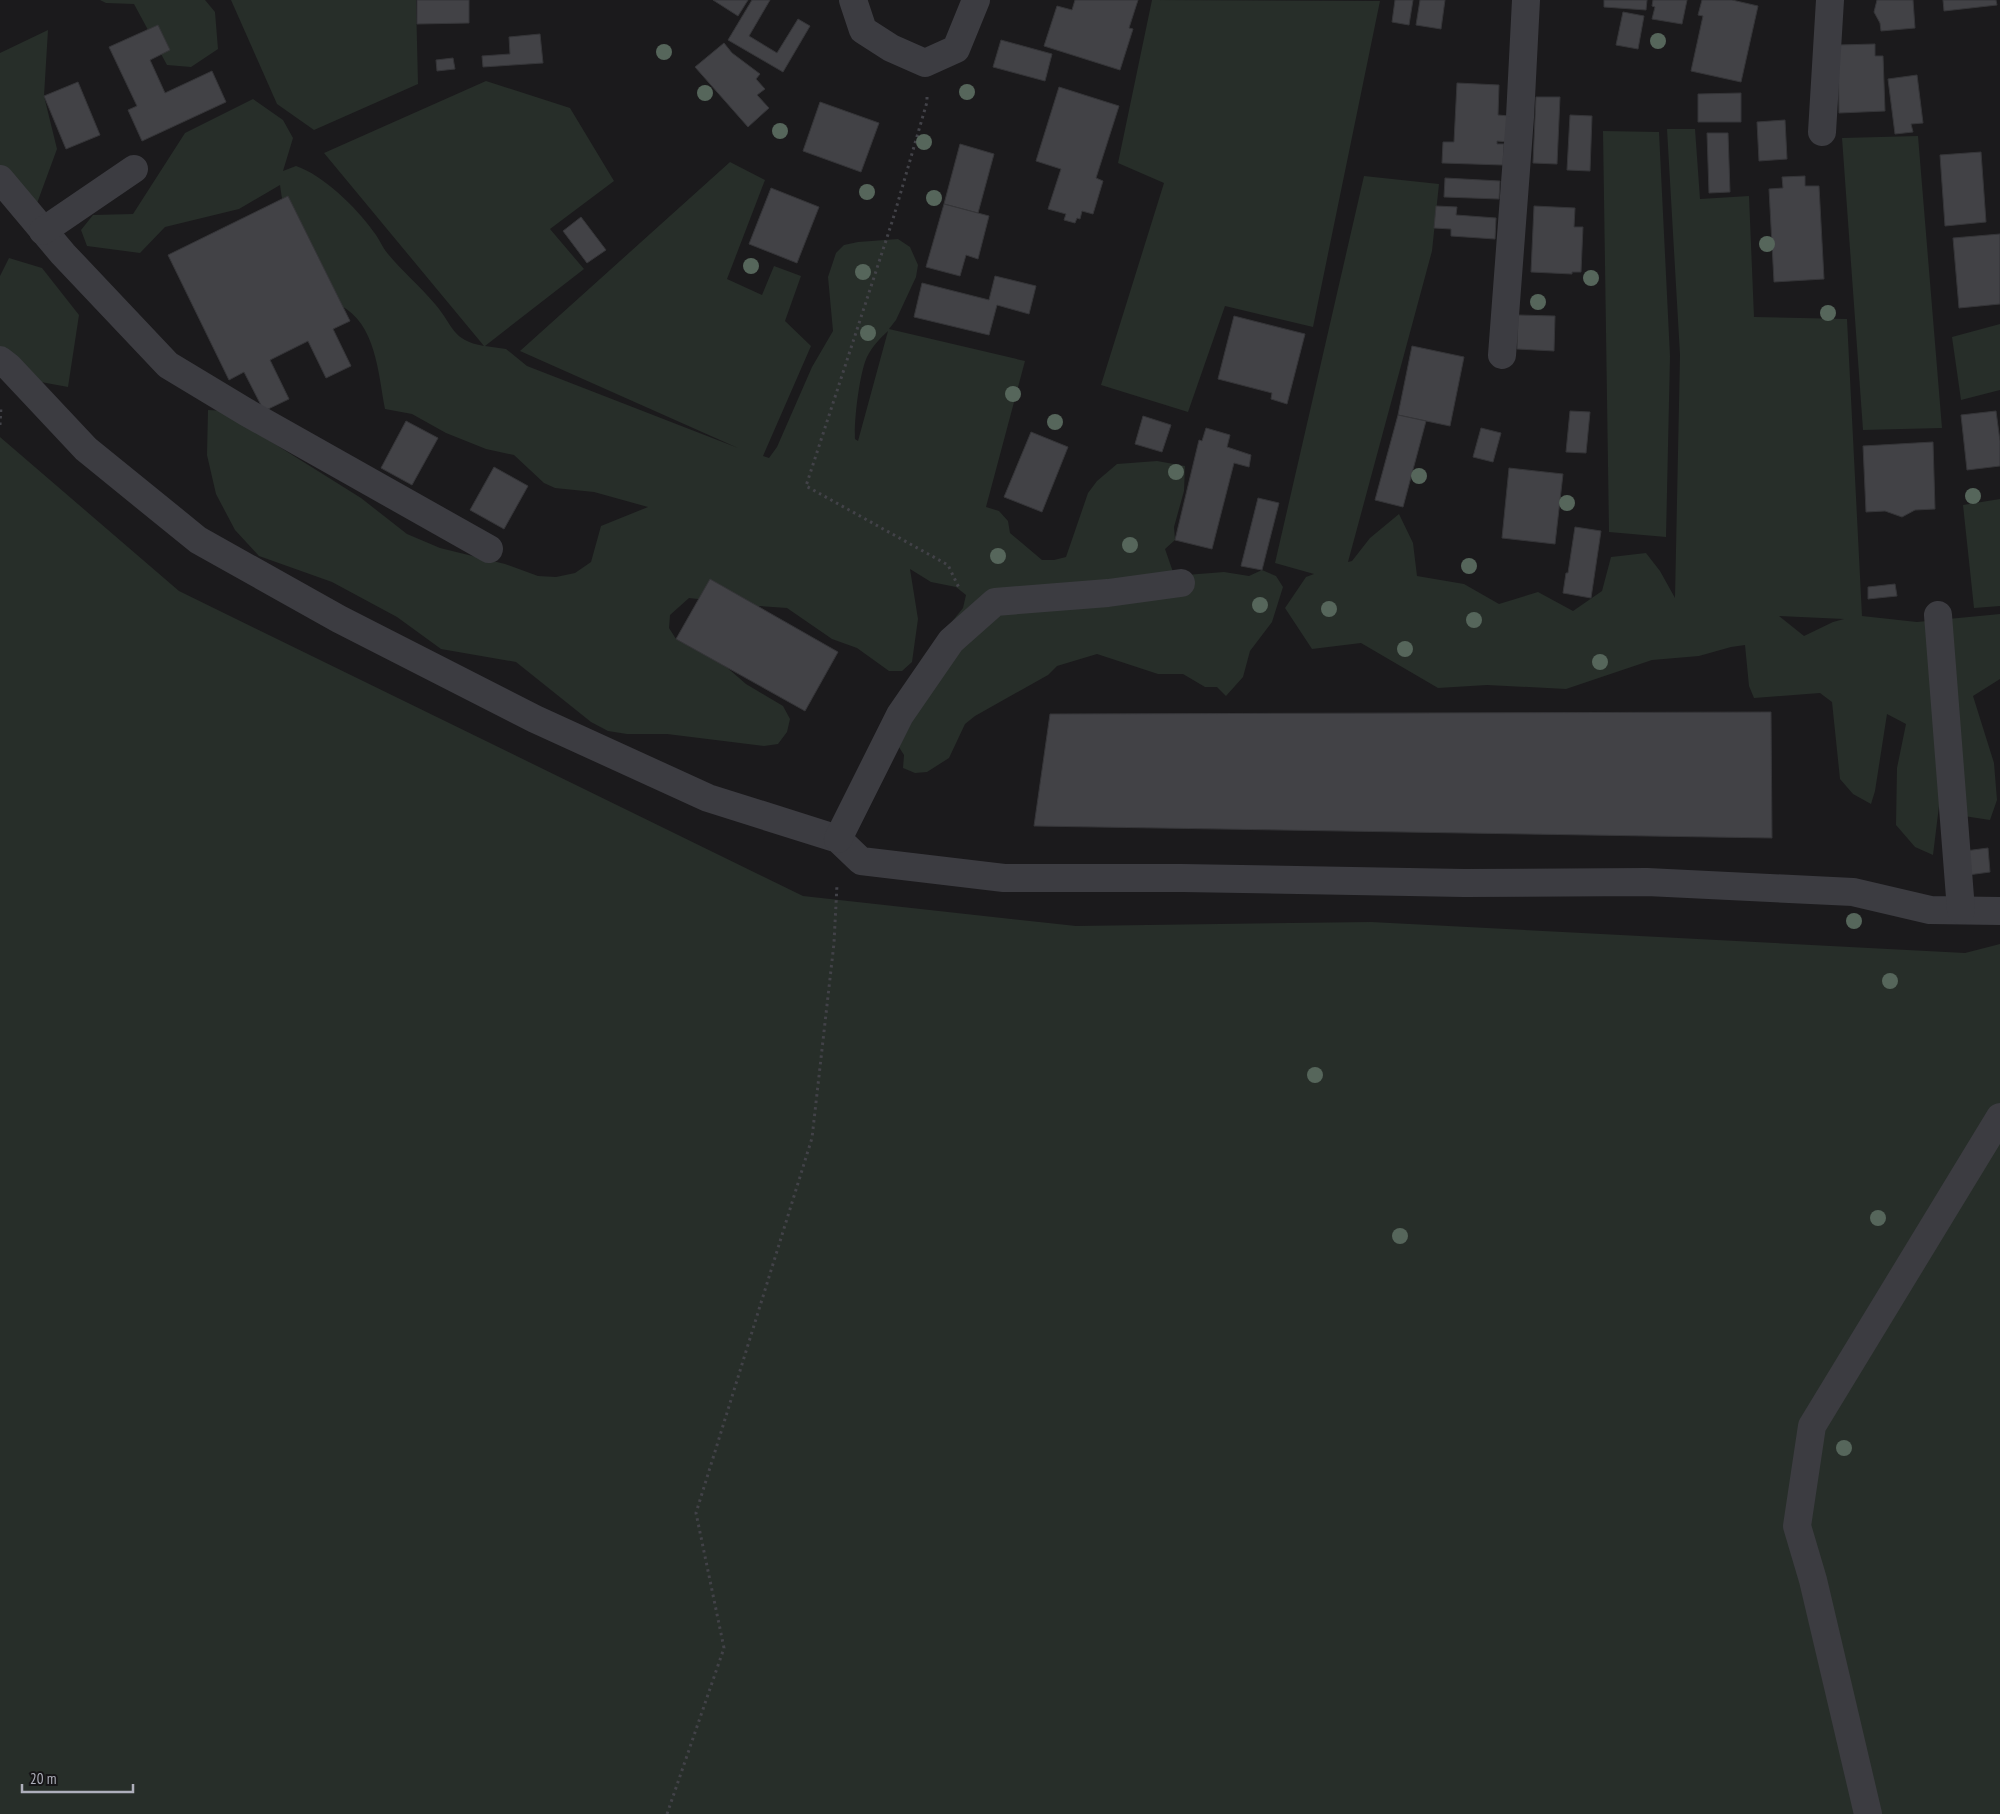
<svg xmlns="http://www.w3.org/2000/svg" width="2000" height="1814" viewBox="0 0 2000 1814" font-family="'PT Sans Narrow',sans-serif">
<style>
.green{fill:#272e29;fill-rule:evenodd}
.building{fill:#424246;stroke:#353538}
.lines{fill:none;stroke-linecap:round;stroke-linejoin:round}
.path{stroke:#424248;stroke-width:3;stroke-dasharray:2.5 4;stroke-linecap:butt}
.minor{stroke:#3c3c41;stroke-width:28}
.tree{fill:#56665b}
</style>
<rect width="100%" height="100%" fill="#1b1a1c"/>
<g class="green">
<polygon points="100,0 205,0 215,12 218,49 191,67 167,65 134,4 106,3"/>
<polygon points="231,0 416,0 418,84 314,130 277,104"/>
<polygon points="1152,0 1380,1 1313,327 1225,306 1188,412 1101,385 1164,183 1118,163"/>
<polygon points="48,30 44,96 57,149 36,206 0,177 0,53"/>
<path d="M 486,81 L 570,108 L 614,181 L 550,229 L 584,269 L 485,346 L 506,349 L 527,366 L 738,448 L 520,351 L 730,162 L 765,180 L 727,279 L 762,295 L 774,266 L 801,276 L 785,321 L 811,346 L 763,456 L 769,458 L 777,447 L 812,367 L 833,331 L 828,277 L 836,253 L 844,245 L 858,242 L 898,239 L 910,247 L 918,265 L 916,277 L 896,320 L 889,329 L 1025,361 L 986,507 L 999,511 L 1008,521 L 1010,533 L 1042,560 L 1054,560 L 1066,557 L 1088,493 L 1097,481 L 1117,464 L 1157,461 L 1185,466 L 1184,491 L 1174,527 L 1175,540 L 1165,549 L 1173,572 L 1186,575 L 1224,572 L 1249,576 L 1262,570 L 1276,576 L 1283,587 L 1272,622 L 1250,651 L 1243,677 L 1226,696 L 1217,687 L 1205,687 L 1183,674 L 1158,674 L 1097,654 L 1057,666 L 1048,675 L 975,716 L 965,724 L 949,758 L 927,772 L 915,773 L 903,768 L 904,755 L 897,744 L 937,640 L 963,608 L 966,595 L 956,587 L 931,582 L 910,569 L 918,619 L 912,662 L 902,671 L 889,671 L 857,648 L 832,639 L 787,608 L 760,606 L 735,615 L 715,601 L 689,598 L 670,615 L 669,628 L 676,639 L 716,658 L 746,684 L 783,706 L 790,719 L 787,732 L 778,744 L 764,746 L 667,734 L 627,734 L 608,731 L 591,722 L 516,662 L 441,649 L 397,617 L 332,582 L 259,556 L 235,530 L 216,494 L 207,455 L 208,410 L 246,412 L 262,436 L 361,498 L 407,534 L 440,548 L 505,564 L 538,576 L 556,577 L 575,573 L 591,562 L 601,526 L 648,507 L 594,492 L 555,488 L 544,483 L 514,455 L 486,449 L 446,433 L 412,414 L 385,409 C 378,372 376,324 340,305 C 314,266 285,233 280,185 L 239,209 L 165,227 L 140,253 L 87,246 L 81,230 L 93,215 L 133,214 L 185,133 L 253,99 L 283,120 L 293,138 L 283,171 L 296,166 C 323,175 357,208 373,231 C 379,238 382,247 388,254 C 402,271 420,286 435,304 C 454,326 451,340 484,346 L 324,153 ZM 888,331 L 858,441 L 855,439 C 854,420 859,380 865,362 C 869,350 879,339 888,331 Z"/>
<path d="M 1667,129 L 1695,129 L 1700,199 L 1749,196 L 1754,317 L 1847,319 L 1862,616 L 1917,622 L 2000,614 L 2000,679 L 1973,696 L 1994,763 L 1997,800 L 1990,820 L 1964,816 L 1940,798 L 1933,855 L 1915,847 L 1896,825 L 1897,768 L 1906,724 L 1887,714 L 1875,791 L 1871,804 L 1853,794 L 1840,779 L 1832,702 L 1820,693 L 1754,698 L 1749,686 L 1745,645 L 1731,647 L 1699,656 L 1652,660 L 1566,689 L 1487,685 L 1438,688 L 1361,643 L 1312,649 L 1285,608 L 1306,577 L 1314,574 L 1275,563 L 1364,176 L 1439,184 L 1432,251 L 1348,562 L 1352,561 L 1370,538 L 1399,514 L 1413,543 L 1417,576 L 1464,584 L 1499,604 L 1538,592 L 1573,611 L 1602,591 L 1611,557 L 1646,553 L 1660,571 L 1675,598 L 1680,355 ZM 1779,616 L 1844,619 L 1833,622 L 1804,636 Z"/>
<polygon points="1603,131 1659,132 1670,356 1666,537 1609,532"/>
<polygon points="1918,136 1942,428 1863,430 1842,138"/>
<polygon points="9,258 42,268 79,315 68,387 30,380 0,346 0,276"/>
<polygon points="2000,324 2000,390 1961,400 1952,337"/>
<polygon points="0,437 179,591 803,896 1076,926 1371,922 1965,953 2000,944 2000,1814 0,1814"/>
<polygon points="2000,499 2000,606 1974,608 1963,505"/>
</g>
<g class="building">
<polygon points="417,0 469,0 469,23 417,24"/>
<polygon points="713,0 748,0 738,16"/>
<polygon points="752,0 770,0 749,36 777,53 798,19 810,26 783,72 728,40"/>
<polygon points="1075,0 1138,0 1129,28 1133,29 1120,70 1044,46 1057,6 1072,10"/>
<polygon points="1395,0 1413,0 1409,25 1392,22"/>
<polygon points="1420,0 1445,0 1441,29 1416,25"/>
<polygon points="1604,0 1647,0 1646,10 1604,7"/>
<polygon points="1653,0 1687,0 1682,24 1652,19 1655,7 1652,6"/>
<polygon points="1702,0 1732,0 1758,6 1741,82 1691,71 1703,16 1698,15"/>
<polygon points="1877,0 1913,0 1915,28 1881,31 1880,23 1874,12"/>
<polygon points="1943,0 1996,0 1997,5 1944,11"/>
<polygon points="1623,12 1644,16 1638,49 1616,45"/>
<polygon points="158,25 170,50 150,60 165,93 212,71 226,102 142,141 128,110 137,106 109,47"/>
<polygon points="540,34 543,63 483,67 482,56 510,54 509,37"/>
<polygon points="1001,40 1052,54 1045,81 993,67"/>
<polygon points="724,43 732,53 760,74 756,79 765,89 757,95 769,108 748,127 695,67"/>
<polygon points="1875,44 1875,56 1883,56 1885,111 1839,113 1838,45"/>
<polygon points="453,58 455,69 437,71 436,60"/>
<polygon points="1917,75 1923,123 1911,124 1913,132 1895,134 1888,79"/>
<polygon points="78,82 100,135 66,149 44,96"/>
<polygon points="1457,83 1499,85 1498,115 1509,116 1508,142 1497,141 1497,144 1504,144 1503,165 1442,163 1443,142 1454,142"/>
<polygon points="1059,87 1119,106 1096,178 1103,181 1093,214 1082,211 1080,219 1077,218 1075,223 1064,220 1066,214 1048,209 1061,169 1036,161"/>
<polygon points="1741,93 1741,122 1698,122 1698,94"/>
<polygon points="1536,97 1560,97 1557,164 1533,163"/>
<polygon points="820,102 879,123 861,172 803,151"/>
<polygon points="1570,115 1592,116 1590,171 1567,170"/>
<polygon points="1785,120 1787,159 1759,161 1757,122"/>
<polygon points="1707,133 1728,133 1730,192 1709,193"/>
<polygon points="960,144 994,154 978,213 944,204"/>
<polygon points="1981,152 1986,222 1945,226 1940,155"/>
<polygon points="1805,176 1805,186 1819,186 1824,279 1774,282 1769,189 1783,188 1782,177"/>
<polygon points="1445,178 1500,181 1499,199 1444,197"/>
<polygon points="771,188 819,207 797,263 749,244"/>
<polygon points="288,196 350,321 333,329 351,366 326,378 308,341 270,360 289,399 264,411 244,372 229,380 168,255"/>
<polygon points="944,204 989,216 978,259 966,255 960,276 926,267"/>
<polygon points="1436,206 1457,207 1456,215 1496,218 1495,239 1451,236 1451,229 1434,228"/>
<polygon points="1534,206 1575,208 1574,227 1583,227 1581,272 1572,272 1572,274 1531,272"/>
<polygon points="581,217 606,250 587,263 563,231"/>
<polygon points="2000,234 2000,304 1959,308 1953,238"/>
<polygon points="995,276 1036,286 1029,314 997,305 989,335 914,317 922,283 989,300"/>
<polygon points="1518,315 1555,316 1554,351 1517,349"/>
<polygon points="1234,316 1305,334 1287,404 1271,399 1272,393 1218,379"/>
<polygon points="1412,346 1464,357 1450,426 1398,415"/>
<polygon points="1570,411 1590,412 1586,453 1566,452"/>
<polygon points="1996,411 2000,441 2000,466 1967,470 1961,415"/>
<polygon points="1398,415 1426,421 1403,507 1375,500"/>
<polygon points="1143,416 1171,425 1162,452 1135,444"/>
<polygon points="406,421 438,438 412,485 381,468"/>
<polygon points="1206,428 1230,435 1227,447 1251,455 1249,467 1234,463 1212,549 1175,540 1199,440 1202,441"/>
<polygon points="1481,428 1501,433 1493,462 1473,457"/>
<polygon points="1031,432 1068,447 1042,512 1004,497"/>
<polygon points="1933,442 1935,509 1915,510 1902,517 1885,511 1866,512 1863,446"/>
<polygon points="494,467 528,486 504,529 470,510"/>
<polygon points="1509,468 1563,474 1555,544 1502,538"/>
<polygon points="1258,498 1279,503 1262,570 1241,566"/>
<polygon points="1575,527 1601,531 1591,598 1563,593 1566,573 1568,573"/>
<polygon points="710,579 838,652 805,711 676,639"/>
<polygon points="1895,584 1897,596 1868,599 1868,587"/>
<polygon points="1771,712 1772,838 1034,826 1050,714"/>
<polygon points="1988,848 1990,872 1968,875 1965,851"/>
</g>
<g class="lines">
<g class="path">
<polyline points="927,97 927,102 893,219 806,486 948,565 960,590"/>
<polyline points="0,425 1,407"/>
<polyline points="667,1814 724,1648 696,1513 812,1138 834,943 837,885"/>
</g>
<g class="minor">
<polyline points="853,0 863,30 891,48 925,63 956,49 976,0"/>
<polyline points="1822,132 1830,0"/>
<polyline points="0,179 63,254 168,365 246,412 489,549"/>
<polyline points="43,231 134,169"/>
<polyline points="1502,355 1520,117 1526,0"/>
<polyline points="0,360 9,367 86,449 198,540 339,619 535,719 708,798 838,839 861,861 1004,878 1182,878 1464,883 1647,882 1853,892 1930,910 2000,911"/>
<polyline points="1938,615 1961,910"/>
<polyline points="838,839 900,715 951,641 995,602 1108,593 1181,583"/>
<polyline points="1868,1814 1813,1580 1797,1526 1812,1426 2000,1117"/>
</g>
</g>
<g class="tree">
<circle cx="1658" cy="41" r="8"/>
<circle cx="664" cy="52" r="8"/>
<circle cx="967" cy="92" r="8"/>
<circle cx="705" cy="93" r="8"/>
<circle cx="780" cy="131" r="8"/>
<circle cx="924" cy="142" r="8"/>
<circle cx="867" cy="192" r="8"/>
<circle cx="934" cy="198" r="8"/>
<circle cx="1767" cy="244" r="8"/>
<circle cx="751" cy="266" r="8"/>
<circle cx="863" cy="272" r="8"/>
<circle cx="1591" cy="278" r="8"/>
<circle cx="1538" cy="302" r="8"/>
<circle cx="1828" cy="313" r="8"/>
<circle cx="868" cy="333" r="8"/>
<circle cx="1013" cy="394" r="8"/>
<circle cx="1055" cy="422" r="8"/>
<circle cx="1176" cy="472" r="8"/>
<circle cx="1419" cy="476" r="8"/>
<circle cx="1973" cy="496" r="8"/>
<circle cx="1567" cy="503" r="8"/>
<circle cx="1130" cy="545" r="8"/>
<circle cx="998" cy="556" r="8"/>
<circle cx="1469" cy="566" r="8"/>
<circle cx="1260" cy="605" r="8"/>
<circle cx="1329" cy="609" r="8"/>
<circle cx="1474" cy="620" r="8"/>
<circle cx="1405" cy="649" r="8"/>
<circle cx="1600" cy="662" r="8"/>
<circle cx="1854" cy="921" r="8"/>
<circle cx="1890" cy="981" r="8"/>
<circle cx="1315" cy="1075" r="8"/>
<circle cx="1878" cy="1218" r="8"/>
<circle cx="1400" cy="1236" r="8"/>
<circle cx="1844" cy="1448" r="8"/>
</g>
<path d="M22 1784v8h111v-8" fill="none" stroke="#aeafbb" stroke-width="2.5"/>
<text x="30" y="1784" font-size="15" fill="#aeafbb" stroke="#161517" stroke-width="4" paint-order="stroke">20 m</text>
</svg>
